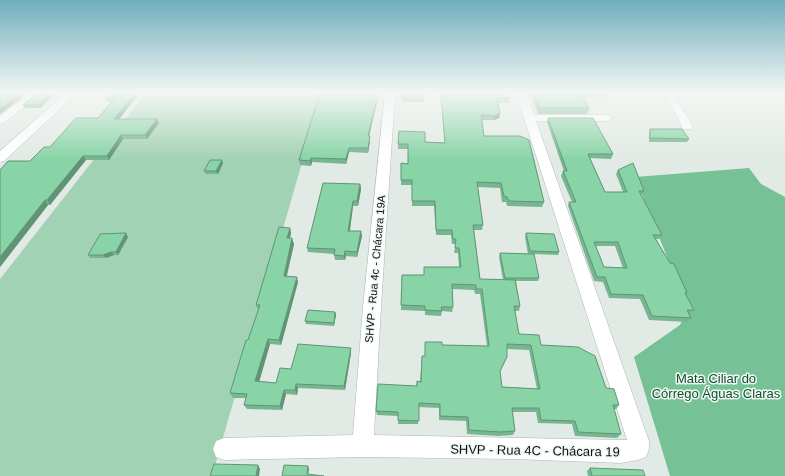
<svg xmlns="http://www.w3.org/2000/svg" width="785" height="476" viewBox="0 0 785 476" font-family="Helvetica,sans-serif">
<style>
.green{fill:#a2d2b4}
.forest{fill:#76c195}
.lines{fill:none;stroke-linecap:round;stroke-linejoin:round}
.street-casing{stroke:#aeb6b0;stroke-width:1}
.street{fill:#fff;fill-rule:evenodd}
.wall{fill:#76b690;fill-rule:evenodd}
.shaded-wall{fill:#609475}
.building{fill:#89d4a7;stroke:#609475;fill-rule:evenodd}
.labels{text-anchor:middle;stroke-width:3;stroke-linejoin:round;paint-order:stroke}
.street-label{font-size:11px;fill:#101211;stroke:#eff8f2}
.near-park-label{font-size:13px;fill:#144d31;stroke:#eff8f2}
.near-street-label{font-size:13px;fill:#101211;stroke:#eff8f2}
</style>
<rect width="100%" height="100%" fill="#e2eae5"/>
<polygon class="green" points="146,93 322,93 212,476 0,476 0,279"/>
<polygon class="forest" points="749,168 761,184 785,197 785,476 670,476 634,357 680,325 689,306 677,282 635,177"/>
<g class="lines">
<defs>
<g id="street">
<polygon points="30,93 41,93 4,123 0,124 0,116"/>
<polygon points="66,93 77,93 4,161 0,162 0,151"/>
<polygon points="385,93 395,93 381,307 374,435 627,440 516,93 526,93 534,115 607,115 613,118 607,121 536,121 649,441 649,449 646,457 638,460 621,463 513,459 363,457 224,460 216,457 213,449 216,441 224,438 353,435 363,307"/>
<polygon points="661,93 671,93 686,114 693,127 691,129 683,129 676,114"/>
</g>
</defs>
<use href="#street" class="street-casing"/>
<use href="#street" class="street"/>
</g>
<g class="wall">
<polygon points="140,93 119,119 157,119 159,123 147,139 123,139 109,160 86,160 50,205 48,205 0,267 0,170 30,161 50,147 98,118 112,102 108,102 105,98"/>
<polygon points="320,93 379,93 377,106 376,106 369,136 370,141 368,153 349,152 346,164 312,162 311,166 300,165 299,160"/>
<polygon points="424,93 424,102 402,102 402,97"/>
<path d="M 440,93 L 507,93 L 509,98 L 508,103 L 498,103 L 500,113 L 499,118 L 494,120 L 482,120 L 484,136 L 544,202 L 542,207 L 507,206 L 506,202 L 502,202 L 500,188 L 477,187 L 483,225 L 482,230 L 474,230 L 480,279 L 503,280 L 499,257 L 500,253 L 528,254 L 525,237 L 526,233 L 559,252 L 558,255 L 534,254 L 539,278 L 538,281 L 516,281 L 520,306 L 519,311 L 515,311 L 519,334 L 541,345 L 606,388 L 619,405 L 616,409 L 614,409 L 621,434 L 617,438 L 575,436 L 572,424 L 538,423 L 536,412 L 512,412 L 515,431 L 513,435 L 498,436 L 467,434 L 466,421 L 439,420 L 439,408 L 419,407 L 418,424 L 398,424 L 398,416 L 377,415 L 376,411 L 416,386 L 417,381 L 420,382 L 422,356 L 425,356 L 425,342 L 442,345 L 487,346 L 480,294 L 475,294 L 474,290 L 452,289 L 453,307 L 452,312 L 442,311 L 441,316 L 425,315 L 425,311 L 401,310 L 402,275 L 424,275 L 424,267 L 459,267 L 458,253 L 454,253 L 456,244 L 452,244 L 451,235 L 436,235 L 434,206 L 412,206 L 412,185 L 401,185 L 401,163 L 408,164 L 408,149 L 398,149 L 399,131 L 425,142 L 445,143 ZM 507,349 L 529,350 L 537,389 L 502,387 L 500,372 L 507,357 Z"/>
<polygon points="530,93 608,93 606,97 583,97 589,108 587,114 538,114"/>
<polygon points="52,97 40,108 25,108 23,105"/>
<path d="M 548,118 L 613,154 L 611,159 L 590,158 L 605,192 L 623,192 L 616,174 L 618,170 L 644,191 L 641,195 L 662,235 L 659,239 L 656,239 L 687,293 L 686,294 L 694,310 L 690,314 L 691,318 L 687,322 L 649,320 L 640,299 L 609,298 L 603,282 L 594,281 L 568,206 L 569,202 L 572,202 L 561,176 L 563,171 L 564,171 L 547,122 ZM 596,246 L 615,246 L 623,268 L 604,267 Z"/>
<polygon points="650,129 689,139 687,142 649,142 649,132"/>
<polygon points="223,163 218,174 206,174 204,171"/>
<polygon points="360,184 361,189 358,206 353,206 350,231 362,236 357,257 346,256 345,260 335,260 334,254 308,252 307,248"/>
<polygon points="290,228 291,233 290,238 294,244 287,276 298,282 281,345 270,344 259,381 276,383 291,369 351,353 345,390 298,388 297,395 286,394 282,410 247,409 244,405 246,398 233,398 230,393 258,310 256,305"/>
<polygon points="128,237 118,255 114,255 106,258 90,258 88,255"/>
<polygon points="335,312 336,315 334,326 306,324 305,321"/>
<polygon points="590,468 645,476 588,476 587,471"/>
</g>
<g class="shaded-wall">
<polygon points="21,93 23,97 0,114 0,109"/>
<polygon points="135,93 140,93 116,123 114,119"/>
<polygon points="50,94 52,97 40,108 38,105"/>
<polygon points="376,102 376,106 368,141 368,136"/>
<polygon points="500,113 499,118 494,120 495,116"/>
<polygon points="157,119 159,123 147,139 145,135"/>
<polygon points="121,135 123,139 109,160 107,156"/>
<polygon points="370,136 370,141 368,153 368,148"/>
<polygon points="349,148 349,152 346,164 346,159"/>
<polygon points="83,156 86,160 50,205 47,200"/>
<polygon points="311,158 312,162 311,166 310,161"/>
<polygon points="222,160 223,163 218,174 216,171"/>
<polygon points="360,184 361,189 358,206 357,201"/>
<polygon points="45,200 48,205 0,267 0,257"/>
<polygon points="353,201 353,206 349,235 348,231"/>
<polygon points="290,228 291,233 288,244 287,238"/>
<polygon points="361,231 362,236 357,257 357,252"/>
<polygon points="126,233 128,237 118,255 116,252"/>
<polygon points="292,238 294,244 285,282 284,276"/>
<polygon points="345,251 346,256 345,260 344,256"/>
<polygon points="111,252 114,255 106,258 103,255"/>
<polygon points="297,277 298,282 281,345 279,340"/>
<polygon points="335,312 336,315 334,326 334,323"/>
<polygon points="268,339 270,344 258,386 255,381"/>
<polygon points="351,348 351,353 345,390 344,386"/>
<polygon points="296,384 298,388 297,395 295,390"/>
<polygon points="284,390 286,394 282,410 280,406"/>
<polygon points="258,465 260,469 259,476 256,476"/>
<polygon points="308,466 309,469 308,476 307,474"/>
</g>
<g class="building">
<polygon points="0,93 21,93 0,109"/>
<polygon points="110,93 135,93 114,119 157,119 145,135 121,135 107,156 83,156 47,200 45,200 0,257 0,170 8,161 30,161 44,147 50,147 76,118 98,118 115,98 105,98"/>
<polygon points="320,93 379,93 377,102 376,102 368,136 370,136 368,148 349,148 346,159 311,158 310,161 299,160"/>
<rect x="402" y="93" width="22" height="4"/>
<path d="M 441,93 L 507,93 L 509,98 L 496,98 L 500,113 L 495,116 L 481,115 L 484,136 L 520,136 L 529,140 L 544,202 L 509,201 L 507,197 L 504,196 L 501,183 L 477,182 L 483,225 L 473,225 L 480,279 L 515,280 L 520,306 L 514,306 L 519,334 L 539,335 L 541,345 L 578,347 L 595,356 L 606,388 L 614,389 L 619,405 L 613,405 L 621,434 L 578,432 L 575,421 L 541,420 L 539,408 L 512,408 L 515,431 L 500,432 L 469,430 L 468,417 L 440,416 L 440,404 L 419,403 L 419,421 L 398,420 L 398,412 L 376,411 L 378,384 L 417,386 L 417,381 L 421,382 L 422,356 L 425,356 L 425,342 L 442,342 L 442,345 L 489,346 L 482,289 L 476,289 L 476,285 L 452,284 L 453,307 L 441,307 L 442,311 L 425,310 L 425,306 L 401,305 L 402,275 L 424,275 L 424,267 L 461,267 L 459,248 L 455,248 L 456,239 L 453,239 L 452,230 L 436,230 L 435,201 L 412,201 L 412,180 L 401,180 L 401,163 L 408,164 L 408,144 L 398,144 L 399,131 L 425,132 L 425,142 L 445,143 ZM 507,344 L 531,345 L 540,389 L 502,387 L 500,371 L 507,357 Z"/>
<polygon points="533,93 581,93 589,108 539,108"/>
<polygon points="36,94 50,94 38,105 23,105"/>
<path d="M 548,118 L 593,118 L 613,154 L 588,154 L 605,192 L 627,192 L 618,170 L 633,163 L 644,191 L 639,191 L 662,235 L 653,235 L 670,263 L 674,264 L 687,293 L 685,293 L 694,310 L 687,310 L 691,318 L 652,316 L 643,295 L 611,294 L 605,277 L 597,277 L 569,202 L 576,202 L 563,171 L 567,171 ZM 594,242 L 618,242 L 627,268 L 604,267 Z"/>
<polygon points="650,129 682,129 689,139 650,138"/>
<polygon points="210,160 222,160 216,171 204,171"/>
<polygon points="323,183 360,184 357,201 353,201 348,231 361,231 357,252 345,251 344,256 334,255 335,249 307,248"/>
<polygon points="279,227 290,228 287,238 292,238 284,276 297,277 279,340 268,339 255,381 276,383 280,368 291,369 298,344 351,348 344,386 296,384 295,390 284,390 280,406 244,405 247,394 230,393 246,340 248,340 260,305 256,305"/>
<polygon points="126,233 116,252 111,252 103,255 88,255 100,234"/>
<polygon points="526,233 554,234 559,252 530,251"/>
<polygon points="500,253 534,254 539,278 505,278"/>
<polygon points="308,310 335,312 334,323 305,321"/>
<polygon points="214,464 258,465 256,476 210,476"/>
<polygon points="284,465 308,466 307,474 324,476 282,476"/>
<polygon points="590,468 643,470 645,476 592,476"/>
</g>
<linearGradient id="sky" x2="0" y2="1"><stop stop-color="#6faebc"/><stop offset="0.58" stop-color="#f2f6f3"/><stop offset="1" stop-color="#f2f6f3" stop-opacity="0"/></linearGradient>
<rect width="785" height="159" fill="url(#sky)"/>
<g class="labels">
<g class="street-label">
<text transform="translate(375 269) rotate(-85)" y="4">SHVP - Rua 4c - Chácara 19A</text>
</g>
<g class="near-park-label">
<text x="716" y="383">Mata Ciliar do<tspan x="716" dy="15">Córrego Águas Claras</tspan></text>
</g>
<g class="near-street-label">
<text transform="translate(535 450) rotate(1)" y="5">SHVP - Rua 4C - Chácara 19</text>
</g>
</g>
</svg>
